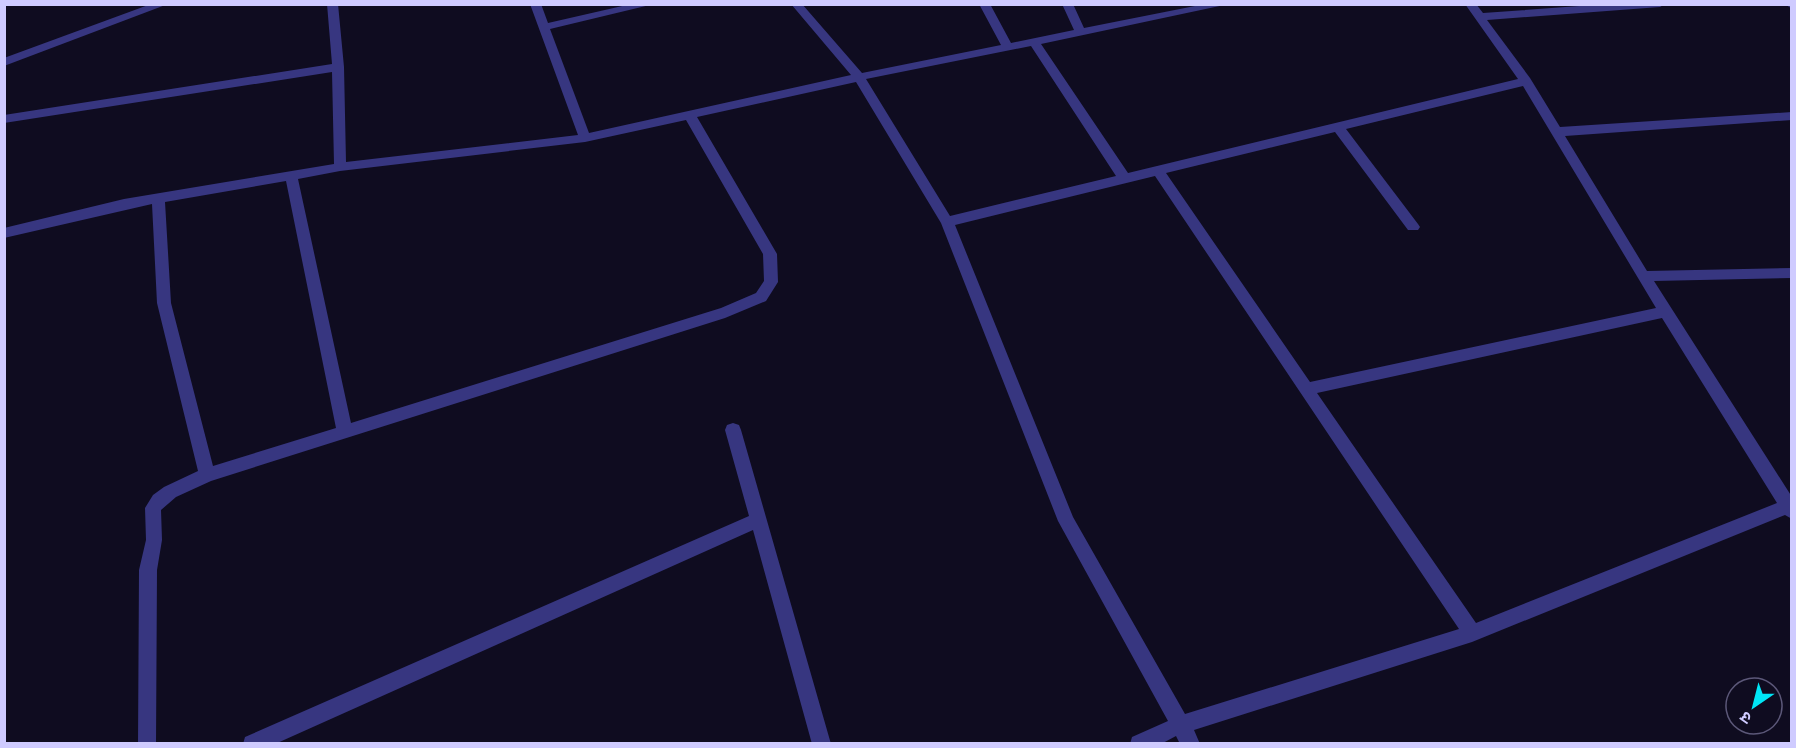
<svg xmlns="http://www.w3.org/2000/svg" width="1796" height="748" viewBox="0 0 1796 748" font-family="Ubuntu,'Noto Sans Devanagari',sans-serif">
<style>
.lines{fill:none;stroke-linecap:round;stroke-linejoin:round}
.minor{fill:#373680;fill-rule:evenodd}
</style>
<rect width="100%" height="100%" fill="#0f0c20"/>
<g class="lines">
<g class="minor">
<polygon points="151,4 168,4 4,66 4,58"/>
<path d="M 327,4 L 338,4 L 344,67 L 346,162 L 578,135 L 530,4 L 541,4 L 548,23 L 631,4 L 654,4 L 550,29 L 589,133 L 851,75 L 791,4 L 802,4 L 862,73 L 1001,45 L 979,4 L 990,4 L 1011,43 L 1074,30 L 1062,4 L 1073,4 L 1084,28 L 1205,4 L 1229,4 L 1041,44 L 1128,173 L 1518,79 L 1465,4 L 1476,4 L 1483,13 L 1607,4 L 1665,4 L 1660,7 L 1487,20 L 1530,78 L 1560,127 L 1792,112 L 1792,120 L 1565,136 L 1647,271 L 1792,268 L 1792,278 L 1654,281 L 1792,497 L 1792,519 L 1785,515 L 1472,642 L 1194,730 L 1200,744 L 1180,744 L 1176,736 L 1161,744 L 1130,744 L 1132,737 L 1168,721 L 1058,521 L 941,223 L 856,82 L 697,117 L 777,254 L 778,282 L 766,301 L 725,318 L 211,481 L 176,497 L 161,510 L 162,540 L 157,570 L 156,744 L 138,744 L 139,570 L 146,540 L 145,508 L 153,495 L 164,487 L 198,471 L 157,303 L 152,204 L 4,238 L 4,228 L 124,199 L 334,164 L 332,72 L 4,123 L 4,115 L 332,64 ZM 1031,46 L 1116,176 L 950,216 L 866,79 ZM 1523,86 L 1656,308 L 1310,382 L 1166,173 L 1335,132 L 1408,230 L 1418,230 L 1420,227 L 1418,224 L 1346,129 ZM 686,120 L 763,254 L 764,281 L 756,293 L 721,308 L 351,423 L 298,179 L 340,171 L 585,142 ZM 1155,176 L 1459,629 L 1185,714 L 1073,517 L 955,225 ZM 286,181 L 336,428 L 213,466 L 171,303 L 165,202 ZM 1662,318 L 1777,503 L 1476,623 L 1317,393 Z"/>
<polygon points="1785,4 1792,4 1792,9"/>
<polygon points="733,423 739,425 741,430 831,744 812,744 753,530 275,744 243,744 245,737 749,516 725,430 727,425"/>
</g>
</g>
<rect width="1796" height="748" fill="none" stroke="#cfcbff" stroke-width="12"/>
<g transform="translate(1754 706) rotate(215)"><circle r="28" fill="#0f0c20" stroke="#5c5879" stroke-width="1.5"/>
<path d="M0-4.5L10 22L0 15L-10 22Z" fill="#00e6f6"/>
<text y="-9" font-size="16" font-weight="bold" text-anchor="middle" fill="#cfcbff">उ</text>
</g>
</svg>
